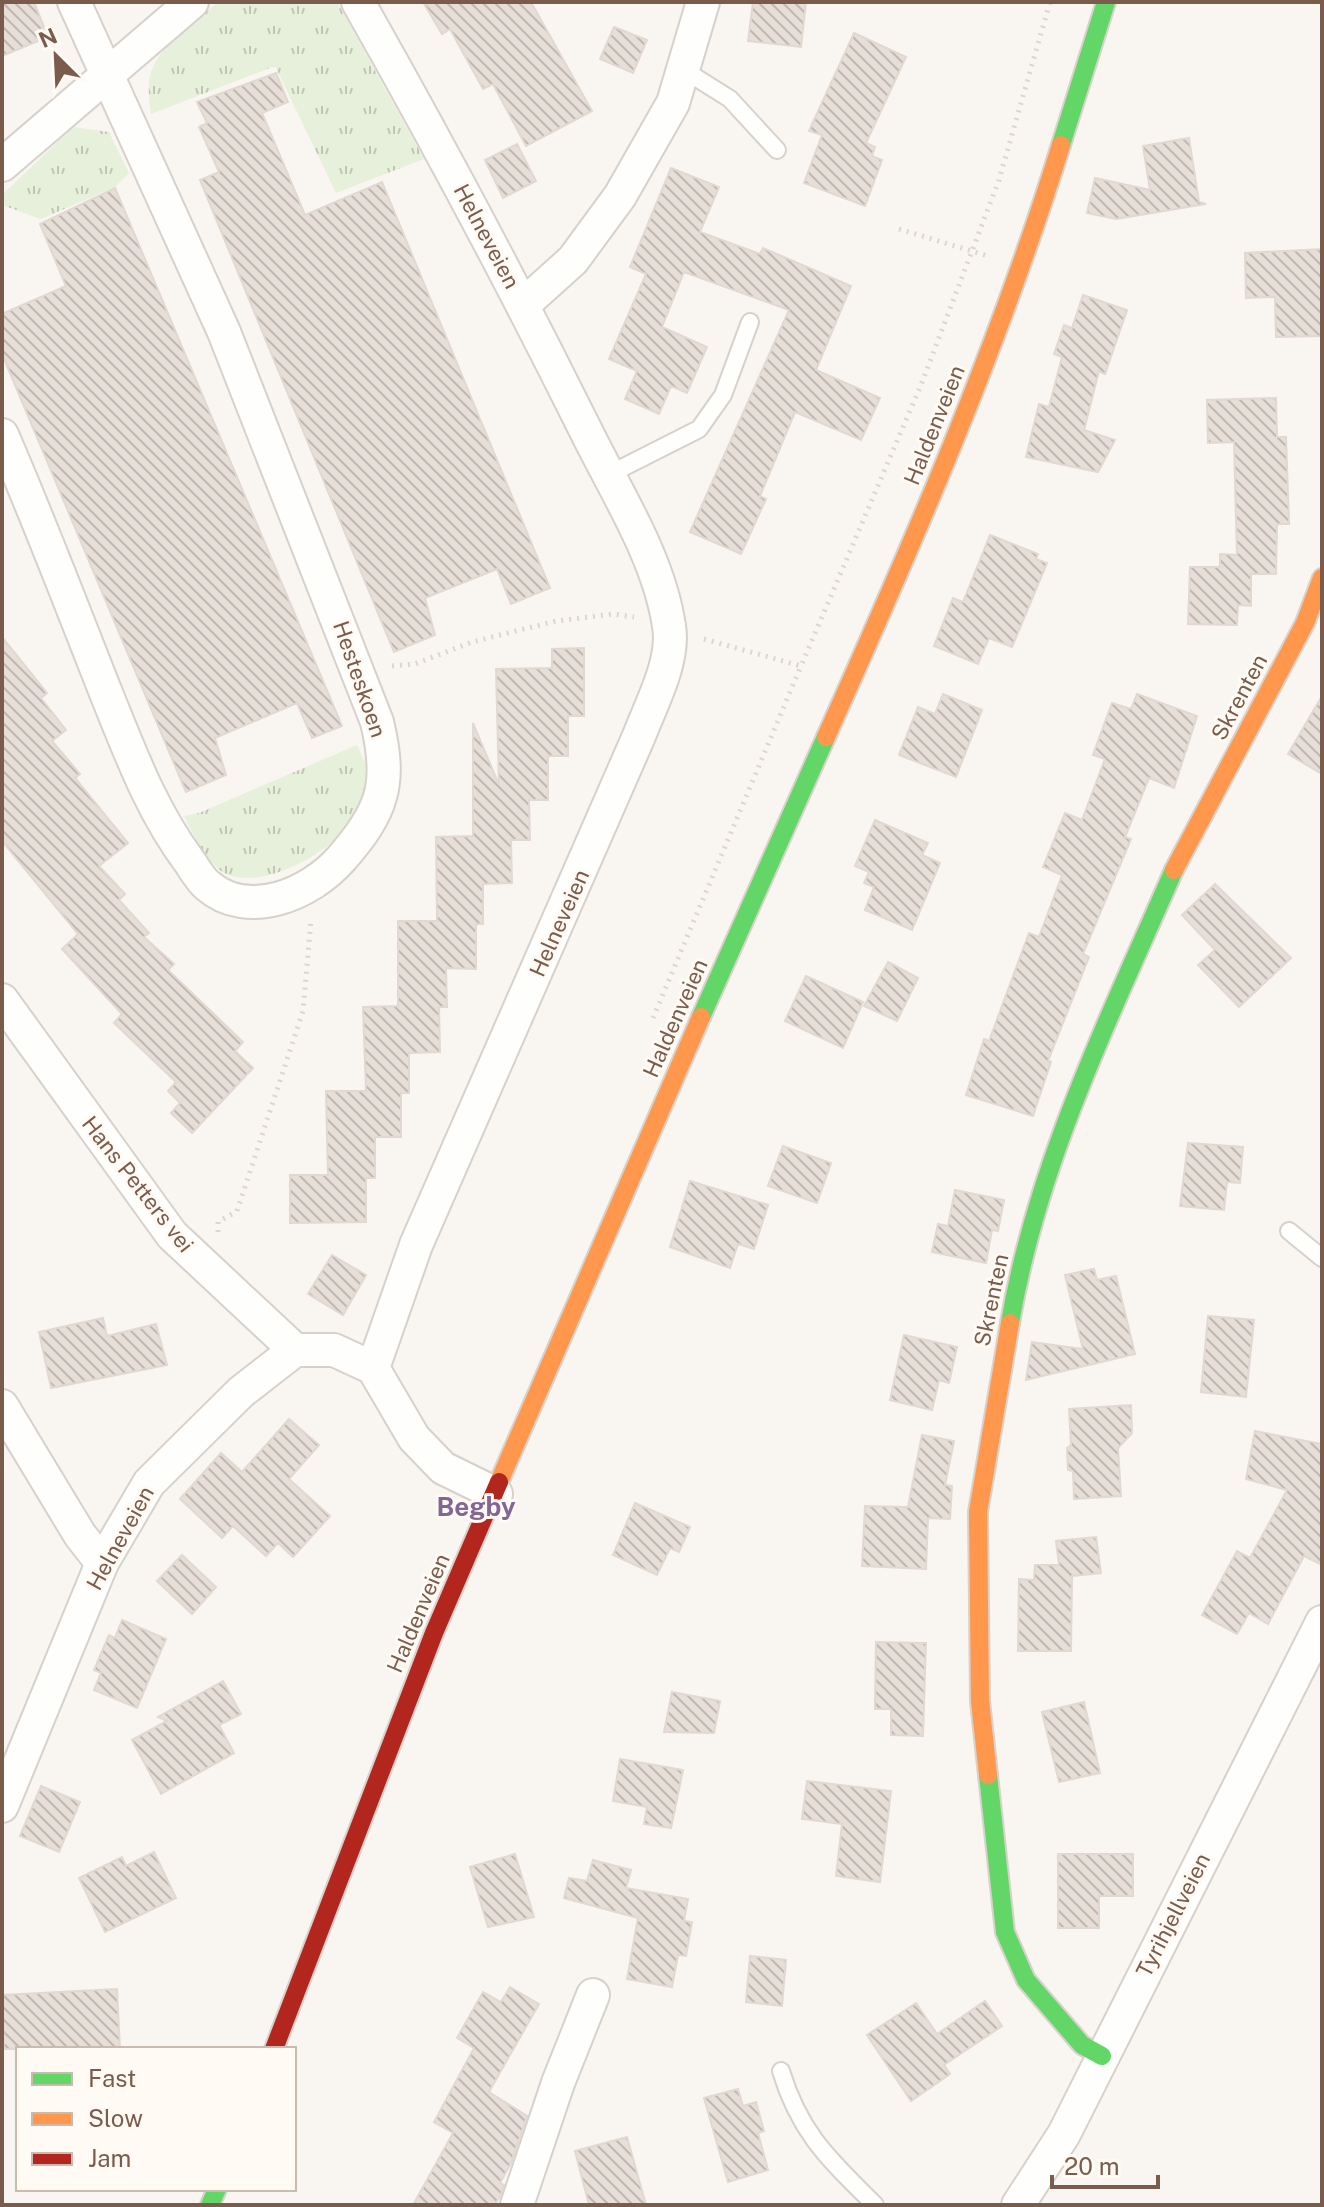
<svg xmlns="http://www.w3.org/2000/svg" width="1324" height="2207" viewBox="0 0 1324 2207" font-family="'Public Sans',sans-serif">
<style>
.grass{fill:url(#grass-tufts)}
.building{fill:url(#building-back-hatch);stroke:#e2d8d2;stroke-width:2}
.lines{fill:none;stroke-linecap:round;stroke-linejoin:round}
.lane-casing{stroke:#d7d1cb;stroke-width:20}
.street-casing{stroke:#d7d1cb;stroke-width:36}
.fast-casing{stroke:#d9d2cb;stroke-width:22}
.slow-casing{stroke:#d9d2cb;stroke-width:22}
.jam-casing{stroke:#d9d2cb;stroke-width:22}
.path{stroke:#dcd5d0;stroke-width:5;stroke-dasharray:2 6;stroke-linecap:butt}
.lane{stroke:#fefefd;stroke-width:16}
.street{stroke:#fefefd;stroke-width:32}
.fast{stroke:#63d668;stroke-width:18}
.slow{stroke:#ff974d;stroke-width:18}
.jam{stroke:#b3261e;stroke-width:18}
.labels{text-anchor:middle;stroke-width:6;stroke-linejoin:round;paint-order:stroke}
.street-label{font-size:22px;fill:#7a5c4d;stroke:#fffaf3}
.quarter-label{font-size:26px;font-weight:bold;fill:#846695;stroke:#fffaf3}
</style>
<defs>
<pattern id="grass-tufts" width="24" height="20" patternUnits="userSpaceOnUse" patternTransform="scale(2)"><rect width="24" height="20" fill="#e7f0db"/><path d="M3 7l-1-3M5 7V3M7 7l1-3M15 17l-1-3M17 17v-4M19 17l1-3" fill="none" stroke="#c0c6b4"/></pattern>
<pattern id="building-back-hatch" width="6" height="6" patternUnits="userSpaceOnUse" patternTransform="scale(2)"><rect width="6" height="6" fill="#e6ded7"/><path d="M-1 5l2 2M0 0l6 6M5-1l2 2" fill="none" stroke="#bfb7b1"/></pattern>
</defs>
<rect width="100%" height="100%" fill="#f9f5f0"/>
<g class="grass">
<path d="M 219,2 L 337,2 L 424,159 L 336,193 L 275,66 L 151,114 C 150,102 147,86 150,76 C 158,44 195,21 219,2 Z"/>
<polygon points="73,127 109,132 129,173 115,187 41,219 2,205 2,195"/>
<path d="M 357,745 L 372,779 C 366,793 361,811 351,823 C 329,854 252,898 217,868 C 202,854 193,834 184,816 L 199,813 Z"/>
</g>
<g class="building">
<polygon points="2,2 34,2 48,37 2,56"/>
<polygon points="423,2 531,2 592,111 526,146 493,84 483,89 450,29 442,34"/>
<polygon points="753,2 806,2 801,47 748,41"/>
<polygon points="614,27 647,40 633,73 600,59"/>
<polygon points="854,33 906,57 866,143 875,147 872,156 882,160 865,206 804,183 822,135 809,131"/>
<polygon points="276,73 288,102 262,113 305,215 382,182 550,588 511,604 497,569 425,598 435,635 394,652 200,180 219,172 199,127 207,123 197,102"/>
<polygon points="1189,138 1199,202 1206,204 1116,219 1087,213 1095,178 1150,190 1143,146"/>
<polygon points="517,144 536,181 503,198 485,160"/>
<polygon points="671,168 719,187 700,232 760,254 763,248 851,286 816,370 880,398 861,440 795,412 760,496 766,499 741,554 690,532 789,310 684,272 662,327 707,347 687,393 671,386 659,414 625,399 637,371 609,359 646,274 630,267"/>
<polygon points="115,188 342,726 312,738 297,703 215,738 226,775 186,792 2,354 2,314 66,286 40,224"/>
<polygon points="1322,249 1322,336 1276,337 1275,297 1246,298 1245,253"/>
<polygon points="1083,295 1127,310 1105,374 1099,371 1084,430 1115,440 1098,472 1026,457 1039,404 1049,407 1062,357 1054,354 1064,325 1072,328"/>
<polygon points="1276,398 1277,437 1286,437 1289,524 1277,524 1276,574 1251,574 1251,606 1238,605 1237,625 1188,624 1190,567 1220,567 1220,554 1237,555 1234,442 1208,443 1207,400"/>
<polygon points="990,535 1038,554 1036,559 1047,563 1012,647 989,638 978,664 934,646 953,598 963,602"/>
<polygon points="2,637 47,693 41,698 66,730 52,741 80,774 75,778 128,843 99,866 125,894 119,900 149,933 144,937 174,964 168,970 243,1042 235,1051 253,1068 192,1133 171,1113 180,1103 168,1091 176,1082 114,1023 122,1014 62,949 78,934 2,841"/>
<polygon points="584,648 584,716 568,716 568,756 548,756 548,800 529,800 530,840 511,840 512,883 483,884 483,924 476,924 476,969 446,968 447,1007 439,1007 440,1052 409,1053 409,1093 401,1093 401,1137 375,1137 375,1178 366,1178 366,1222 290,1223 290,1175 328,1175 326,1091 366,1091 363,1007 398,1006 398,921 437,921 436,837 473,836 473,723 499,785 496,669 552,668 552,649"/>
<polygon points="943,694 982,710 956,777 899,755 918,707 935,714"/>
<polygon points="1137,694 1197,716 1174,788 1149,778 1125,837 1131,839 1083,954 1089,957 1048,1061 1051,1062 1033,1116 966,1095 984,1039 989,1041 1029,933 1039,937 1062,875 1043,867 1065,813 1082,820 1105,759 1093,755 1112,703 1131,709"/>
<polygon points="1322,696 1322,774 1288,754"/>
<polygon points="875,820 928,843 922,855 940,863 912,930 865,910 874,887 864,883 869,872 855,866"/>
<polygon points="1215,884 1291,958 1239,1007 1198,965 1215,950 1182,915"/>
<polygon points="888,962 918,978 897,1021 864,1006"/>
<polygon points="806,976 863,1002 843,1048 785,1021"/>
<polygon points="1188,1143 1243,1147 1240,1183 1227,1182 1224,1210 1180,1206"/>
<polygon points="783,1146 831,1163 817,1203 768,1186"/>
<polygon points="690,1181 768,1205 754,1249 738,1244 730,1268 670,1247"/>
<polygon points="955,1190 1004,1200 998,1231 992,1230 986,1263 932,1252 938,1224 948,1226"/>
<polygon points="332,1255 366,1275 343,1315 308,1294"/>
<polygon points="1094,1269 1097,1280 1116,1276 1135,1354 1026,1380 1032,1342 1083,1349 1065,1275"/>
<polygon points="1208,1316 1254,1320 1246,1397 1201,1392"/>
<polygon points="103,1318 107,1336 156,1324 167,1365 51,1388 39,1332"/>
<polygon points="904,1335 957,1347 949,1383 939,1380 932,1410 890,1400"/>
<polygon points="1131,1405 1132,1433 1118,1448 1121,1496 1074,1499 1073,1471 1068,1470 1067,1448 1071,1445 1069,1409"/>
<polygon points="289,1419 319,1445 289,1479 330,1516 293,1557 278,1543 266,1556 233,1526 222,1538 180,1499 221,1453 242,1472"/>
<polygon points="1255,1431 1322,1444 1322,1565 1304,1556 1268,1624 1249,1613 1237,1634 1202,1615 1237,1551 1250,1558 1287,1490 1246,1479"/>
<polygon points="922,1435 954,1441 945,1485 952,1486 950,1519 928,1518 926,1569 862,1566 865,1506 908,1507"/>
<polygon points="635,1503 690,1527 679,1552 670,1548 657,1575 613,1555"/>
<polygon points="1096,1537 1101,1573 1072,1576 1071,1651 1018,1651 1019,1579 1034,1580 1035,1565 1059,1565 1056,1541"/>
<polygon points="182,1555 216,1587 192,1614 157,1581"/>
<polygon points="122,1620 166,1639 137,1708 94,1690 101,1673 94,1670 109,1635 115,1638"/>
<polygon points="876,1642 926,1643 923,1736 891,1735 891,1709 875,1709"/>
<polygon points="223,1681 241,1714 219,1725 234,1753 161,1794 132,1740 167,1721 158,1717"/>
<polygon points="672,1692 720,1701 714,1733 664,1732"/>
<polygon points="1084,1702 1100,1773 1059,1782 1042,1712"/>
<polygon points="620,1759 683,1770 671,1828 644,1824 647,1807 613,1801"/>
<polygon points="807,1781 891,1791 880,1882 836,1876 842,1824 802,1819"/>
<polygon points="41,1786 80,1802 59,1852 20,1836"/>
<polygon points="154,1852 176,1898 105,1932 79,1878 122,1857 126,1866"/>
<polygon points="515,1854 534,1917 488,1927 470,1867"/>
<polygon points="1058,1854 1133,1854 1133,1896 1099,1896 1099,1928 1058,1928"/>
<polygon points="593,1860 631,1870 626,1888 688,1899 684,1921 692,1922 686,1956 678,1955 672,1987 627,1979 638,1918 564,1898 569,1878 587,1881"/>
<polygon points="750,1956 786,1960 782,2006 746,2002"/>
<polygon points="510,1987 539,2004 489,2092 527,2116 511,2163 500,2183 504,2185 501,2194 495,2205 413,2205 453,2133 434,2122 474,2048 457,2038 483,1992 501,2002"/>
<polygon points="117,1989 120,2049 4,2049 2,1995"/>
<polygon points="985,2001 1002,2026 944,2065 950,2074 911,2101 867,2035 916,2003 937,2034"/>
<polygon points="738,2089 743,2106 756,2102 764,2131 758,2133 768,2170 728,2182 704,2098"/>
<polygon points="627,2137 646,2205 589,2205 575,2151"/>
</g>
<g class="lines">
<defs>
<g id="lane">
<polyline points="684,70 730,99 777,150"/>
<polyline points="608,475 699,429 723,395 750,322"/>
<polyline points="1289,1231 1322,1258"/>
<path d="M 781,2071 C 800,2134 830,2160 875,2205"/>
</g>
<g id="street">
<path d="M 358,2 C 438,143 514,286 586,431 C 616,492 659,558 669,626 C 675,661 651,704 639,736 L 416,1245 L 373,1368"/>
<polyline points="2,165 192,2"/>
<polyline points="523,305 573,260 620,196 673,103 703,2"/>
<path d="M 2,435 C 39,520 72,607 106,693 C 130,752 151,810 189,861 C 194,868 200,879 207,885 C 248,921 310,894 341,859 C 383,811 392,784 377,722 L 224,332 L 74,2"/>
<polyline points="2,1000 172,1235 295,1350"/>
<polyline points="2,1406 80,1535 102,1563"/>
<polyline points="2,1806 102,1563 149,1483 241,1392 295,1350 334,1350 373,1368 414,1438 443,1468 496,1494"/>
<polyline points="517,2205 558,2083 593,1995"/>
<polyline points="1018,2205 1064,2134 1322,1622"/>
</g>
<g id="fast">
<polyline points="1061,145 1106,2"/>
<polyline points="701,1017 826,737"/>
<path d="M 1010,1323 C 1037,1163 1110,1017 1174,870"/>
<polyline points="988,1775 1005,1932 1026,1980 1082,2045 1102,2056"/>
<polyline points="210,2205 217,2189"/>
</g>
<g id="slow">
<path d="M 826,737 C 913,543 998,348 1061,145"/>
<polyline points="1174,870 1305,623 1322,578"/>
<polyline points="499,1482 701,1017"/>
<polyline points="988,1775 980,1701 978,1512 1010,1323"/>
</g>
<polyline id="jam" points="274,2049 434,1633 499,1482"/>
</defs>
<use href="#lane" class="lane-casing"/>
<use href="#street" class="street-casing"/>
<use href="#fast" class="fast-casing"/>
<use href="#slow" class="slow-casing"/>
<use href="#jam" class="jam-casing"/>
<g class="path">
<polyline points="899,229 988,256"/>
<polyline points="704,639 801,666 921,385 999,180 1050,2"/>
<polyline points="392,666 415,664 472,642 556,621 613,614 634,617"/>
<polyline points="653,1018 801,666"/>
<polyline points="218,1232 218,1222 237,1211 303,1011 311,920"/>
</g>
<use href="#lane" class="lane"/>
<use href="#street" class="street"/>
<use href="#fast" class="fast"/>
<use href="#slow" class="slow"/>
<use href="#jam" class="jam"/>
</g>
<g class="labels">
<g class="street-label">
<text transform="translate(487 236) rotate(62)" y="8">Helneveien</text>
<text transform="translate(934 425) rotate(-68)" y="8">Haldenveien</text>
<text transform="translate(360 679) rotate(71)" y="8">Hesteskoen</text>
<text transform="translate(1239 697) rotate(-62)" y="8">Skrenten</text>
<text transform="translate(559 923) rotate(-66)" y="8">Helneveien</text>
<text transform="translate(675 1018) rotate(-66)" y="8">Haldenveien</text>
<text transform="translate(138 1184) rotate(52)" y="8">Hans Petters vei</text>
<text transform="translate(991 1300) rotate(-78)" y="8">Skrenten</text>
<text transform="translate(120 1538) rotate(-61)" y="8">Helneveien</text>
<text transform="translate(418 1613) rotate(-67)" y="8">Haldenveien</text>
<text transform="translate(1173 1915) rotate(-63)" y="8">Tyrihjellveien</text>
</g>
<g class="quarter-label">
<text x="476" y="1516">Begby</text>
</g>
</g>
<rect width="1324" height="2207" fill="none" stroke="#7a5c4d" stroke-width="8"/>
<rect x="16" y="2047" width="280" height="144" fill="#fffaf3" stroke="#cabbb1" stroke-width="2"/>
<rect x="32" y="2073" width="40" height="12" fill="#63d668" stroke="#cabbb1" stroke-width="2"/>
<text x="88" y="2087" font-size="24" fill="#7a5c4d">Fast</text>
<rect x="32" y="2113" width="40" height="12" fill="#ff974d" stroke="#cabbb1" stroke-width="2"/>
<text x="88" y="2127" font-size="24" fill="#7a5c4d">Slow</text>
<rect x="32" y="2153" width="40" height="12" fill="#b3261e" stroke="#cabbb1" stroke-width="2"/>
<text x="88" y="2167" font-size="24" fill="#7a5c4d">Jam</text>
<g transform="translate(56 56) rotate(336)" stroke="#fffaf3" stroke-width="6" paint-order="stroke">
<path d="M0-6L14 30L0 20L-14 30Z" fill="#7a5c4d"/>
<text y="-12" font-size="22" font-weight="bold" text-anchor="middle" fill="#7a5c4d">N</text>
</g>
<path d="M1052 2175v12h106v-12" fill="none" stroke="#7a5c4d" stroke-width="4"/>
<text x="1064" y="2175" font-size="24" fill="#7a5c4d" stroke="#fffaf3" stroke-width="6" paint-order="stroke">20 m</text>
</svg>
